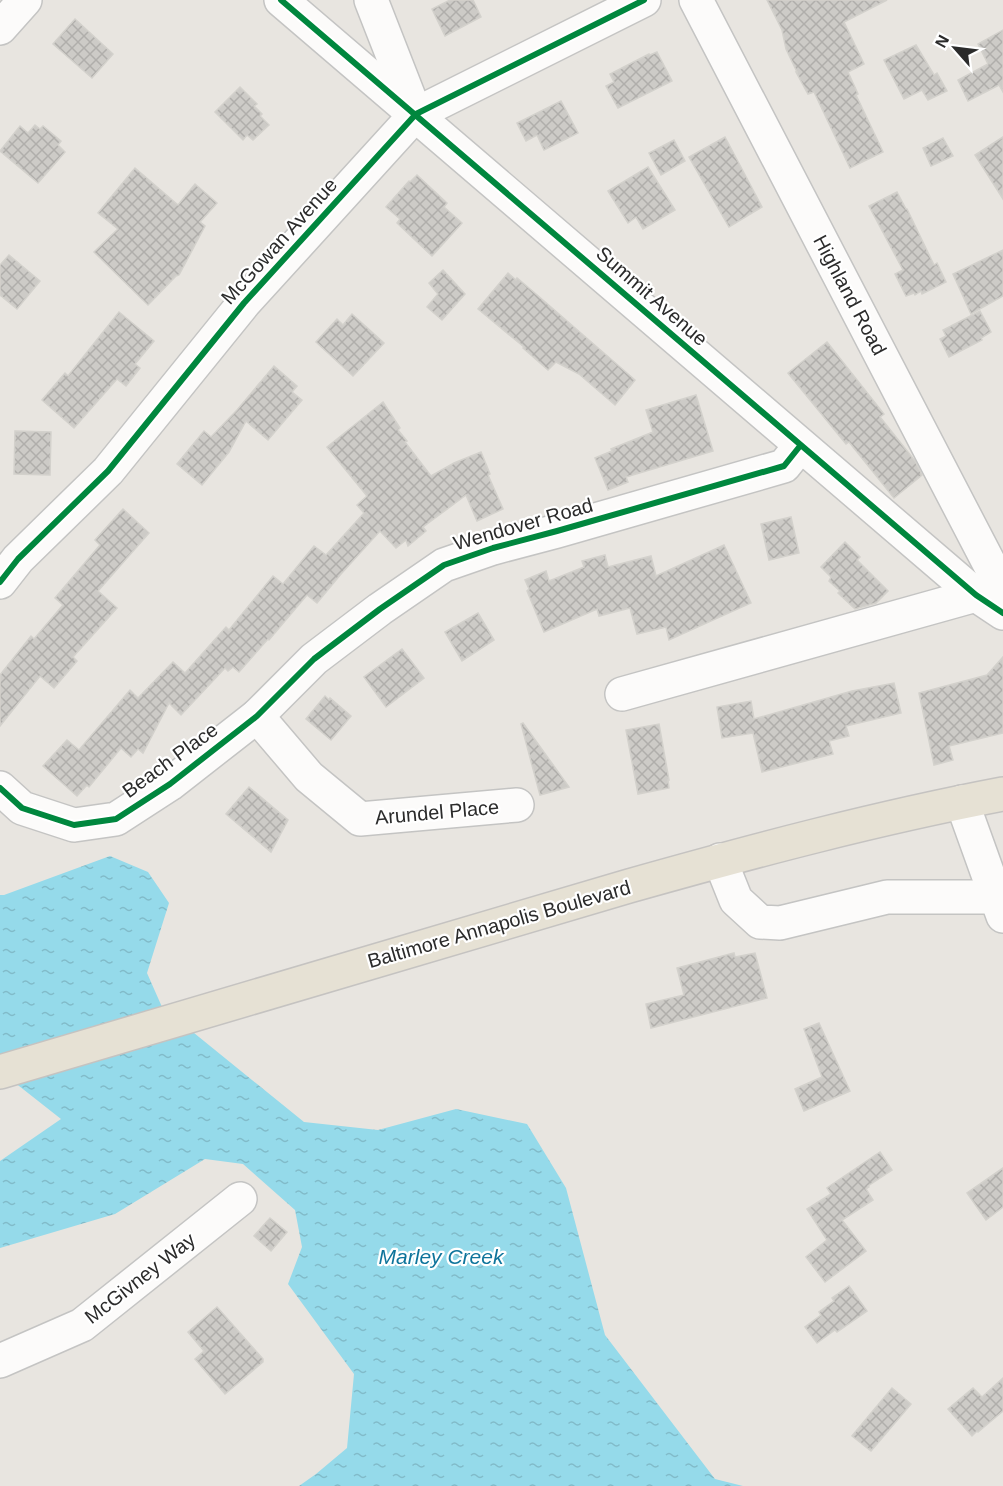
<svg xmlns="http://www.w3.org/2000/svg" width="1003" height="1486" viewBox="0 0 1003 1486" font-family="Arial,sans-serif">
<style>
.water{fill:url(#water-ripples)}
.building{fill:url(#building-cross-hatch);stroke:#d3d1cc;stroke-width:1.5}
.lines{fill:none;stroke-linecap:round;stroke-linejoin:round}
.minor-casing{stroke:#c4c4c3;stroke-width:36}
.major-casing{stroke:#c5c3c1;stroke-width:36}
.minor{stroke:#fcfbfa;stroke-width:33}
.major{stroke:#e6e1d4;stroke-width:33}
.cycleway-casing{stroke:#fff;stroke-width:10}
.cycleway{stroke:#00873e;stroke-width:6}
.labels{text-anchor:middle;stroke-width:4.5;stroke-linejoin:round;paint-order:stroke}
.street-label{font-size:20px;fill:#2b2b2b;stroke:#fff}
.water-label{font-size:21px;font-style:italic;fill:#0e749b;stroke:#fff}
</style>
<defs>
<pattern id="water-ripples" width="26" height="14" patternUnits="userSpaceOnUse" patternTransform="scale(1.5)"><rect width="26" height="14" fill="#95daea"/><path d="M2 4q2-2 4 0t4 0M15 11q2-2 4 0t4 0" fill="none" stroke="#81bbc9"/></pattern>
<pattern id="building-cross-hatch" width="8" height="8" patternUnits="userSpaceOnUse" patternTransform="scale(1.5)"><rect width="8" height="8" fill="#cdcbc7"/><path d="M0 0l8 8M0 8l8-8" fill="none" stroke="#b0aeab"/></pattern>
</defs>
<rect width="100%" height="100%" fill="#e8e5e0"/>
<polygon class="water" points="110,856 148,872 169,903 147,973 162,1007 304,1122 378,1130 456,1109 527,1124 566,1188 605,1335 715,1479 743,1486 299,1486 316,1474 347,1448 354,1374 288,1284 302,1247 295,1210 243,1164 205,1159 115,1214 0,1248 0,1161 61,1119 0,1071 0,895 4,895"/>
<g class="building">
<polygon points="450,0 473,0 481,17 445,36 432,9"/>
<polygon points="767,0 887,0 844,22 864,64 848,72 858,94 856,95 883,152 850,168 814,92 808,94 796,72 797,72 786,49 782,30"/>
<polygon points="75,19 113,54 92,78 53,44"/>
<polygon points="1003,30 1003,92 999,85 968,101 958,80 988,64 978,44"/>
<polygon points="916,45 934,75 937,73 947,91 928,100 922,90 904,99 884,60"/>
<polygon points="657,52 672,81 618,108 606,86 614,82 610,74 649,54 650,55"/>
<polygon points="240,87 257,104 254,106 262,114 260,116 269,125 253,140 247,135 243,140 215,112"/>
<polygon points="561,101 578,133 544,150 537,135 526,141 517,123"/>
<polygon points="35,125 40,129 43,126 61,141 58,145 65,152 38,183 0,151 20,126 28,133"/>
<polygon points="725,137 762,207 729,227 689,157"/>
<polygon points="1003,137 1003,199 975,155"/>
<polygon points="943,138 953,156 931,166 923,148"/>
<polygon points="674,140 685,161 661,175 649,153"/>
<polygon points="648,167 675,210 643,229 636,217 628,223 608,191"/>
<polygon points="135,168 178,205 195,184 217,203 200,222 205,226 179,275 176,276 148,305 94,252 118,229 98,213"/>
<polygon points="417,175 447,203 444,207 462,223 432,256 397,223 400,219 386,207 409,181 410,182"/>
<polygon points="897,192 906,209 907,209 934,265 937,263 946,282 922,294 921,291 915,295 914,293 906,296 895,274 903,270 869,206"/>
<polygon points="1003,250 1003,296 971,314 953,274"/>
<polygon points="9,255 40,281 17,309 0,295 0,265"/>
<polygon points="443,270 465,294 442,320 427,307 438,294 429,283"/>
<polygon points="508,273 516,280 517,278 536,294 635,380 615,405 579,374 556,362 548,370 523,348 524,347 478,309"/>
<polygon points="980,311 991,332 981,338 982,340 949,357 940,339 946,336 943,330"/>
<polygon points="119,312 154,341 135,364 140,368 126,386 117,379 74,428 42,400 65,373 68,376"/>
<polygon points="352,314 384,343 353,376 316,342 337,319 343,325"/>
<polygon points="827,342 884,414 880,417 915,461 922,475 894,498 849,442 846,444 788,373"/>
<polygon points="274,366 297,386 292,392 302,400 268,440 246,421 229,452 202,485 177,464 204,431 211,437 237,410"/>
<polygon points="696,395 713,451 626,477 628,482 608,490 595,458 612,451 611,449 653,432 646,410"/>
<polygon points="383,402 400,428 398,430 407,441 405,442 431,476 454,463 481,452 490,474 488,475 503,509 477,521 466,495 423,527 426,531 408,546 406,540 396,548 380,531 341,574 317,603 307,595 269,640 268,639 239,672 233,667 228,671 225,668 181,715 169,703 143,753 138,749 131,757 121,748 89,787 87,785 77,796 43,766 67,740 79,750 130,690 138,698 173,662 185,673 226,627 229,630 273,576 283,584 314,546 326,555 364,513 357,505 367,496 327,447"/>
<polygon points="15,431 51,432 50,475 14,474"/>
<polygon points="123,509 149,533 98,591 117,608 73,657 77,661 54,688 40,676 0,726 0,675 31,636 34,639 63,605 55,598 100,545 95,540"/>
<polygon points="791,517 799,553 769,560 761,524"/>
<polygon points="845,542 860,557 857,560 888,591 876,603 855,609 838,593 840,591 829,581 831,577 821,567"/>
<polygon points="724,545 751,603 669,640 666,627 637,634 630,608 599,616 597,609 544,632 527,591 529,589 525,580 546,571 549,581 584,567 582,561 605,555 608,567 651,556 656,576"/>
<polygon points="478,613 494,640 462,661 445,632"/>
<polygon points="402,649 424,678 386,707 364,677"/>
<polygon points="1003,657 1003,733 949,746 953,760 934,765 919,693 987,675"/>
<polygon points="894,683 901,713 846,726 849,736 829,741 833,754 762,772 753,733 722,738 717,707 751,701 754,719 852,691"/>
<polygon points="325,696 329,700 330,698 351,716 331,740 306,719"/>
<polygon points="523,723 569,787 540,795 521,724"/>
<polygon points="659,724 669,780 668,780 669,788 638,794 626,730"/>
<polygon points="249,787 288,820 271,852 226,814"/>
<polygon points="734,953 735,957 755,953 767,998 651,1028 646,1004 684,995 677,968"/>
<polygon points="819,1023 850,1091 804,1111 795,1089 822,1077 804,1029"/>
<polygon points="880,1152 892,1170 868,1186 869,1187 866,1189 873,1200 842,1220 866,1251 825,1282 806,1257 827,1240 807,1209 831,1194 827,1188"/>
<polygon points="1003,1168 1003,1207 986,1220 967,1193"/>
<polygon points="270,1218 287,1232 271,1251 254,1236"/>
<polygon points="849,1286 867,1311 837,1332 835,1330 817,1343 805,1327 821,1315 819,1312 834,1301 832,1298"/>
<polygon points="217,1307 263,1359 263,1362 225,1394 195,1359 204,1351 188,1332"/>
<polygon points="1003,1378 1003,1411 978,1432 977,1431 972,1436 948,1409 973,1388 982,1397"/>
<polygon points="892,1388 911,1404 871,1451 852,1436"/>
</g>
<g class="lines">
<defs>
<g id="minor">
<polyline points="281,0 976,595 1003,613"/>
<polyline points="371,0 414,110"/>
<polyline points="696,0 1003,590"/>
<polyline points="0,28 25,0"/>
<polyline points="0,582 18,559 108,471 244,303 416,114 644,0"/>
<polyline points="622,694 976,595"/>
<polyline points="257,716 309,777 360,819 517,805"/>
<polyline points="0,788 22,808 74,825 116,819 170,784 257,716 314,659 380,609 444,565 493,548 557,531 784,466 800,446"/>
<polyline points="962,802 1003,916"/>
<polyline points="720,860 736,900 760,922 780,923 887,897 996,897"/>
<polyline points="0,1361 82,1325 240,1199"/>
</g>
<path id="major" d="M 0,1072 L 629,886 C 753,851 877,818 1003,794"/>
</defs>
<use href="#minor" class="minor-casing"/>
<use href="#major" class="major-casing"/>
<use href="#minor" class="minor"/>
<use href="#major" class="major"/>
<defs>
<g id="cycleway">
<polyline points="281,0 976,595 1003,613"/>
<polyline points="0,582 18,559 108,471 244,303 416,114 644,0"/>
<polyline points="0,788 22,808 74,825 116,819 170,784 257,716 314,659 380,609 444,565 493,548 557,531 784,466 800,446"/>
</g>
</defs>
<use href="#cycleway" class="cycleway-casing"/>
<use href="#cycleway" class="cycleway"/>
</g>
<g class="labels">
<g class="street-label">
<text transform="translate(279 241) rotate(-48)" y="7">McGowan Avenue</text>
<text transform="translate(850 295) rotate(62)" y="7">Highland Road</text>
<text transform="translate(652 296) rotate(41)" y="7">Summit Avenue</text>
<text transform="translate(523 524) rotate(-16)" y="7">Wendover Road</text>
<text transform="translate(170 760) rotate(-36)" y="7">Beach Place</text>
<text transform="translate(437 812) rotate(-5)" y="7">Arundel Place</text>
<text transform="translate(499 924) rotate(-16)" y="7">Baltimore Annapolis Boulevard</text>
<text transform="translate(140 1278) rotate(-38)" y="7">McGivney Way</text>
</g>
<g class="water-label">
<text x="441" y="1264">Marley Creek</text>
</g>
</g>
<g transform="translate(955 48) rotate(298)" stroke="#ffffff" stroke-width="4.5" paint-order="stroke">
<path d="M0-4.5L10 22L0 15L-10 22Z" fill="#2b2b2b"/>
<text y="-9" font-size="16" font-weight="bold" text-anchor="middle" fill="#2b2b2b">N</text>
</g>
</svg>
